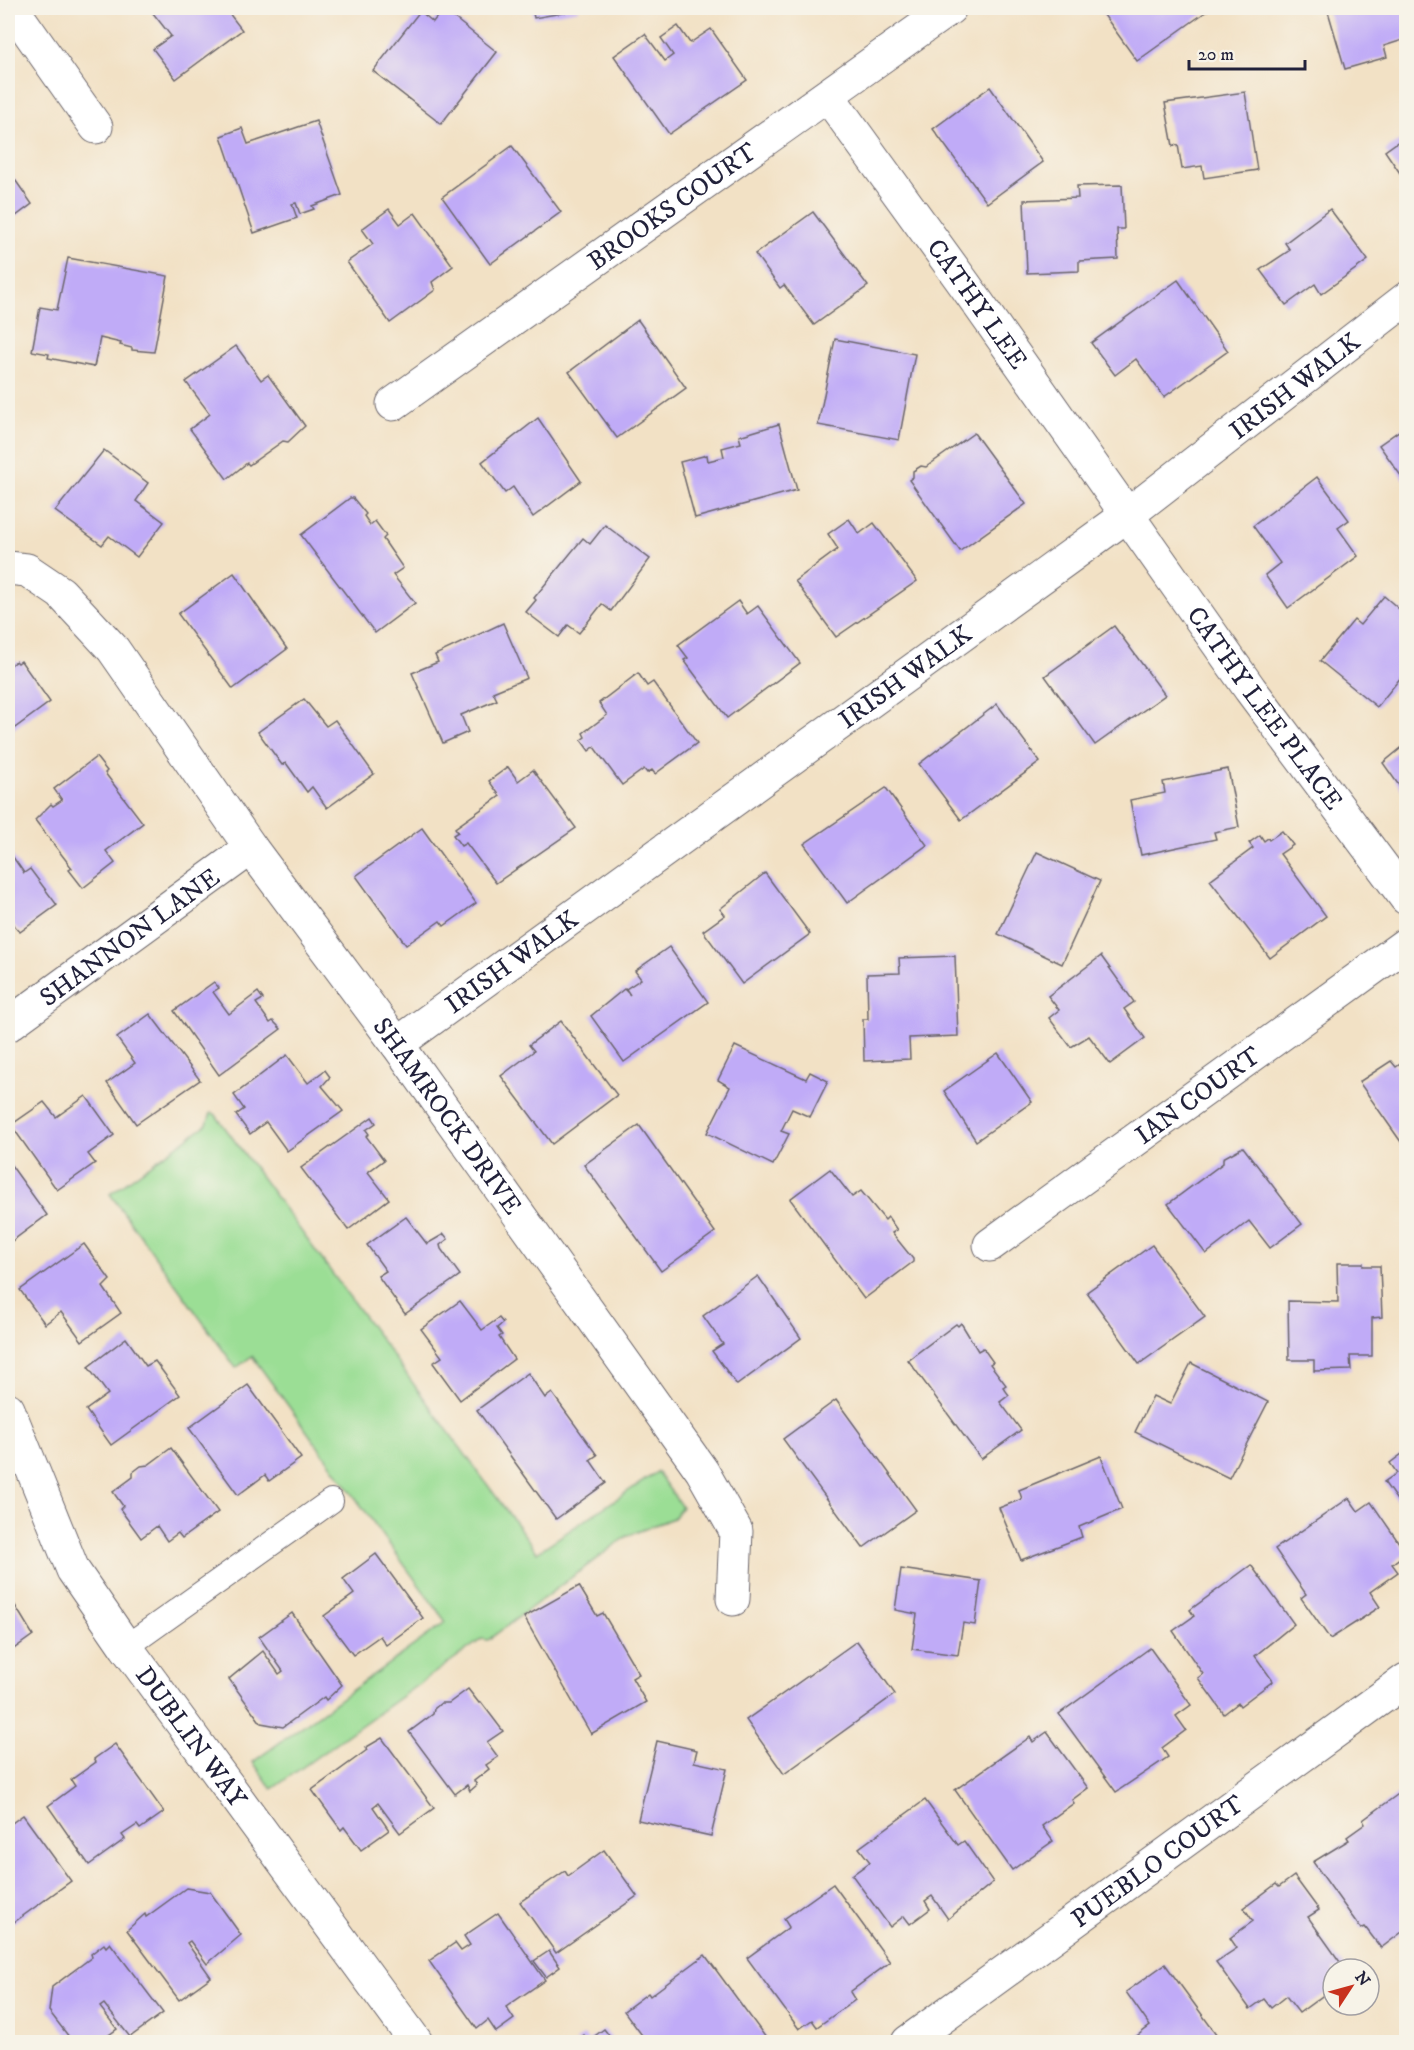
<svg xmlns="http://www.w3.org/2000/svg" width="1414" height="2050" viewBox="0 0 1414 2050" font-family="'IM FELL DW Pica',serif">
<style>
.green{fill:#9bde95;stroke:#5e8068;stroke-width:1.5}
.building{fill:#c0abf7}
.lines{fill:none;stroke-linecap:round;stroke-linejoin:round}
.lane-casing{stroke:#6b656b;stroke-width:26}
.street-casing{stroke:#6b656b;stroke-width:35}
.lane{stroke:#fff;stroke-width:24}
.street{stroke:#fff;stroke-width:33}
.labels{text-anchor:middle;stroke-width:4.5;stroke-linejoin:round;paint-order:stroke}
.street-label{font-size:26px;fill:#22223b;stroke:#f7f3e8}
</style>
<rect width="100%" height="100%" fill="#f7f3e8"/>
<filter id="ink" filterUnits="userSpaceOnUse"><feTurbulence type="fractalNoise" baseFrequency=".0167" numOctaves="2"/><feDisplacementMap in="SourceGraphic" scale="12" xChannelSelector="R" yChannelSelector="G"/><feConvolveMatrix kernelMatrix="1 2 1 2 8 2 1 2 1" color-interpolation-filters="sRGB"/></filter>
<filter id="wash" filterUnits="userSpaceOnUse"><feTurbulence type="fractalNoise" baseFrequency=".008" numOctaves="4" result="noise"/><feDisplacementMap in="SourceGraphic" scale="24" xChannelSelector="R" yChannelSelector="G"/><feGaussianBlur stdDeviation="1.35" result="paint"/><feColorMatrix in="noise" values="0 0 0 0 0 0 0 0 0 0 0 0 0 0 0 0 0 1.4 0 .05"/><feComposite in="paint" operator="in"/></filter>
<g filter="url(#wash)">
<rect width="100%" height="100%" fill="#f2e1c5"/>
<polygon class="green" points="211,1113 215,1114 537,1552 657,1472 682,1507 673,1518 627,1536 488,1640 482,1639 272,1789 253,1762 446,1622 252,1356 236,1368 110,1194 207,1124"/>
<g id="blocks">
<g class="building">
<polygon points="149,8 225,8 242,30 176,79 153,49 171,36"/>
<polygon points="532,8 579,8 579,10 534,18"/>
<polygon points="1099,8 1204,8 1207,11 1137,61"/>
<polygon points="1327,8 1406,8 1406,39 1384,46 1387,57 1345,69"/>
<polygon points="443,9 497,52 441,124 373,71 420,11 433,22"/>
<polygon points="678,26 690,43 711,29 747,80 669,134 614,56 645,34 665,61 673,55 661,38"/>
<polygon points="990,87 1043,162 987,203 933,129"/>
<polygon points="1245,92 1257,170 1204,178 1202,166 1182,169 1178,145 1173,146 1165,103"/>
<polygon points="316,121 342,195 312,206 314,209 300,214 296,203 292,204 297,218 254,233 221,136 242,128 248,144"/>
<polygon points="1406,136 1406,182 1385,151"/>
<polygon points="512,146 561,212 490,264 442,197"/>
<polygon points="11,174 32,204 8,222 8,176"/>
<polygon points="1122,185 1124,229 1117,229 1118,259 1079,261 1079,271 1027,273 1024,200 1078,198 1077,186"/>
<polygon points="389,209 400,224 415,213 453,266 432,282 435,290 390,323 347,262 373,244 362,229"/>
<polygon points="1330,209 1368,260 1321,294 1315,284 1286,305 1260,270 1290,250 1285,243"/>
<polygon points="813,212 868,286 814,325 784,285 780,288 755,254"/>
<polygon points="68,258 168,276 154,352 132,350 132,348 120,345 121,343 100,338 94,367 48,358 49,354 32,351 40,307 57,310"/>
<polygon points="1178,280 1228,351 1164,397 1136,359 1115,375 1091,343"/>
<polygon points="638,320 686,388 617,438 569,372"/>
<polygon points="835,339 915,354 899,440 818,425"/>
<polygon points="236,346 261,380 268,375 305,426 288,442 283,441 249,465 247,463 227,479 190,429 210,414 186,382"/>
<polygon points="538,418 581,481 533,517 513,487 505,493 482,462"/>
<polygon points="779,424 797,490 695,518 680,462 707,455 708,461 724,457 722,448 741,443 739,436"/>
<polygon points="1406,426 1406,479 1404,480 1379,445"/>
<polygon points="974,433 1026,504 960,551 909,480 913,477 913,471 921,466 926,467"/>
<polygon points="104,450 148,483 136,501 164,522 137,557 109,536 102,545 55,511"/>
<polygon points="1317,477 1349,520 1338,528 1358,556 1288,608 1265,575 1280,563 1253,526"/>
<polygon points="350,498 353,498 366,514 364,516 370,525 375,521 386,536 383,539 403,568 393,575 415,603 375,633 301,535"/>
<polygon points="849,519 859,534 874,523 917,581 836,637 795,581 838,549 828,534"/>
<polygon points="605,525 650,559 611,611 602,604 579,633 568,625 559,637 526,612 536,600 534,598 583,538 590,544"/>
<polygon points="234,573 287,649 233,689 178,614"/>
<polygon points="1384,596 1406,615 1406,671 1377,707 1320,661 1354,620 1360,625"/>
<polygon points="738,601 747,614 758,606 800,663 727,718 684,660 688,658 678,645"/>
<polygon points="503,623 527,678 493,692 497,700 461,715 468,732 443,743 412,673 438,662 435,655"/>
<polygon points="1114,626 1165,695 1095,745 1045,676"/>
<polygon points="16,661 18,663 21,661 50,702 8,733 8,667"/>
<polygon points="638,673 647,686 653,682 697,743 655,774 652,770 647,773 644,769 622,785 594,747 589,751 581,740 585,737 583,733 607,715 599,703"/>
<polygon points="304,699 326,726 335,720 374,774 327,808 312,787 307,792 286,763 282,765 258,732"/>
<polygon points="997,704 1040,762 961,820 919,764"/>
<polygon points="1406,744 1406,792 1405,794 1383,763"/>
<polygon points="96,757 107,771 105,773 143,823 106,851 115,863 83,888 69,870 72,868 35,820 51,804 53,806 62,800 54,789"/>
<polygon points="508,767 518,781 533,770 576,828 496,883 466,843 461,846 453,835 458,832 455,828 500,796 489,781"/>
<polygon points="1228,769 1239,827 1214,832 1216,839 1141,855 1130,800 1165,793 1163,782"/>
<polygon points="886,788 927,845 847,903 804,844"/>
<polygon points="422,828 476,903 444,926 440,921 406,945 356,876"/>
<polygon points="1282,831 1293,845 1280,854 1326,916 1270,958 1210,880 1253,848 1249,843 1260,835 1264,841 1268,838 1269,840"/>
<polygon points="8,850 24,873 30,869 57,905 20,932 8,918"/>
<polygon points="1037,852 1100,881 1062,964 998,934"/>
<polygon points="765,873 810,934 742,984 703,931 725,915 720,909"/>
<polygon points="669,947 708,1002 624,1062 591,1016 624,989 630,995 626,989 641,979 635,971"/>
<polygon points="955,956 958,1036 909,1038 910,1059 864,1061 863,1019 868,1019 867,974 900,973 899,958"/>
<polygon points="1101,956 1134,1002 1124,1009 1145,1038 1110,1064 1089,1036 1071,1047 1049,1018 1059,1010 1048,996"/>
<polygon points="214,982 219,988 213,992 229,1014 258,992 263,999 256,1003 270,1023 273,1021 281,1029 219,1075 174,1011"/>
<polygon points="150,1014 200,1080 136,1124 107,1083 135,1063 117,1038"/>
<polygon points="561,1021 617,1095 552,1144 501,1076 534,1051 529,1045"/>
<polygon points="735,1046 806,1079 810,1072 828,1081 810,1117 792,1109 781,1131 789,1134 773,1165 707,1133 730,1087 718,1080"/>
<polygon points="998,1053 1032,1102 976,1141 944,1091"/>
<polygon points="287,1055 308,1083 325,1070 330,1077 322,1086 343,1111 287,1151 266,1122 250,1134 236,1115 244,1109 234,1095"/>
<polygon points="1406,1060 1406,1149 1359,1082 1391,1061 1396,1067"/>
<polygon points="86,1096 114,1135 88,1154 95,1163 57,1190 11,1125 44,1102 56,1117"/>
<polygon points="372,1117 376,1123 366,1130 369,1134 366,1136 384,1160 368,1172 389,1199 348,1230 301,1168"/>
<polygon points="639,1125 715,1232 661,1271 584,1165"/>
<polygon points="1243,1147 1302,1224 1270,1248 1249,1221 1206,1254 1168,1204 1223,1163 1223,1158"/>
<polygon points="8,1161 47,1215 8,1244"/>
<polygon points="830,1169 852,1197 861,1191 885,1220 888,1217 897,1230 892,1233 913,1259 913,1262 864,1299 790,1199"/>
<polygon points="406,1217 427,1244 444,1234 448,1239 440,1245 441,1249 460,1275 405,1314 378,1276 386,1271 367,1245"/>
<polygon points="84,1244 110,1280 103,1287 121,1313 82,1341 61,1312 45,1324 20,1290"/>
<polygon points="1152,1245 1205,1317 1139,1364 1087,1292"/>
<polygon points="1337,1263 1363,1263 1363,1266 1380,1266 1382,1317 1372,1318 1372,1356 1350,1356 1351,1370 1314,1371 1314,1360 1289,1360 1288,1301 1338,1302"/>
<polygon points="758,1276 801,1338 737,1385 712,1351 723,1344 703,1316"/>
<polygon points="460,1301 482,1330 499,1318 503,1323 497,1328 502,1335 499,1337 514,1359 460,1400 433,1363 442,1357 421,1329"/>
<polygon points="961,1323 978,1351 983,1348 993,1362 990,1364 1006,1385 1003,1387 1009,1395 1000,1402 1021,1430 981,1459 908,1360 956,1324 958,1326"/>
<polygon points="126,1338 146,1366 155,1361 180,1395 111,1445 86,1410 108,1394 88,1367"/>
<polygon points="1191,1363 1268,1402 1229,1478 1135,1432 1153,1396 1170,1404"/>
<polygon points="528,1373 545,1398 552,1393 597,1455 590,1460 606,1483 556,1519 477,1410"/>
<polygon points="248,1385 301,1458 269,1481 265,1475 238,1495 189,1428"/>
<polygon points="836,1400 916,1510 863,1548 783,1439"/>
<polygon points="171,1448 218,1512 182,1538 178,1533 167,1541 157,1526 141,1538 120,1509 123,1506 113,1492 133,1477 133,1472 141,1466 148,1465"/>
<polygon points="1406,1451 1406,1513 1384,1482 1397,1473 1390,1463"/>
<polygon points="1101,1456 1122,1509 1079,1527 1082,1537 1021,1560 999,1508 1022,1499 1019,1490"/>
<polygon points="1349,1498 1358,1511 1371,1502 1406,1553 1392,1564 1398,1572 1370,1592 1380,1607 1330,1639 1301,1598 1306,1594 1275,1549"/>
<polygon points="376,1554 423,1618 386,1645 380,1636 353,1655 324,1616 354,1594 343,1579"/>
<polygon points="1251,1565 1294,1624 1255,1656 1273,1681 1240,1706 1238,1703 1224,1714 1198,1678 1203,1674 1173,1631 1194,1616 1190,1610"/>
<polygon points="901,1569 981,1581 975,1625 963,1623 958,1655 912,1649 917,1614 895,1610"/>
<polygon points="579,1586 597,1616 603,1613 639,1674 632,1678 646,1702 591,1734 524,1617"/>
<polygon points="8,1594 33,1635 8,1653"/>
<polygon points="292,1613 342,1685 326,1700 324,1697 283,1727 261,1723 229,1679 263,1651 279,1674 283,1671 259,1637"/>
<polygon points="857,1641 895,1694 784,1774 746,1720"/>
<polygon points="1150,1648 1191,1705 1176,1716 1186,1730 1162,1748 1168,1757 1116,1792 1059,1714"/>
<polygon points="468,1689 479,1703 481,1702 503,1731 487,1742 498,1757 486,1765 489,1769 474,1781 477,1785 470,1791 467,1785 455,1794 409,1732 433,1714 434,1709 441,1703 449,1703"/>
<polygon points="1047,1732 1088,1788 1072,1800 1074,1803 1042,1826 1053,1841 1012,1870 955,1790 1030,1737 1033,1742"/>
<polygon points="382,1738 434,1808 400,1833 378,1803 373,1807 389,1830 361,1850 344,1827 341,1830 312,1790 367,1750 365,1748"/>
<polygon points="657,1741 697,1750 694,1762 727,1769 711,1836 638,1820"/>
<polygon points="115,1744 164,1812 140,1829 137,1825 122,1835 125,1839 89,1865 48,1806 75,1786 71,1780 96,1762 94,1759"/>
<polygon points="1401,1792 1406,1800 1406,1929 1381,1948 1365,1927 1361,1929 1313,1862 1349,1840 1347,1837 1365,1824 1363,1820"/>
<polygon points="925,1800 958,1845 964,1841 993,1882 948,1919 932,1896 925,1901 930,1909 910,1924 904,1916 890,1927 852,1875 870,1862 859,1848"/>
<polygon points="23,1815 71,1881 13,1923 8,1916 8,1826"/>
<polygon points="604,1850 637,1896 556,1953 520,1902 565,1871 568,1876"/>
<polygon points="1294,1876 1319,1910 1308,1917 1345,1969 1333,1969 1333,1988 1299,2013 1286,1996 1271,2008 1264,1999 1250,2009 1216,1962 1237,1948 1230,1938 1253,1921 1244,1908 1276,1884 1279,1887"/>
<polygon points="833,1884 890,1962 850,1992 855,2000 817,2027 812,2020 799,2029 747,1958 789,1927 784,1919"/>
<polygon points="186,1888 210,1892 241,1935 207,1964 190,1941 187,1943 211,1977 179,2000 127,1930 145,1914 146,1917"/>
<polygon points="498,1913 545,1980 506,2007 514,2019 496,2032 488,2020 477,2029 429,1961 455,1943 461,1951 470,1945 464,1936"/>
<polygon points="110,1943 163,2013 130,2037 104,2004 100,2007 117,2029 99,2042 73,2042 49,2011 52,1987 92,1957 91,1954 104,1944 106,1947"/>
<polygon points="549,1951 560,1967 546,1977 534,1961"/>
<polygon points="705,1955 769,2042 710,2042 708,2040 705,2042 700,2040 697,2042 647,2042 624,2011 648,1993 650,1996"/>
<polygon points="1165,1964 1222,2042 1130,2041 1150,2026 1126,1992"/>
<polygon points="604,2029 614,2042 574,2042 584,2035 588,2041"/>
</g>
</g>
</g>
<g filter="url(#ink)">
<use href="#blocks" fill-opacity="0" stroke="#6b656b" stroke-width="1.5"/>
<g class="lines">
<defs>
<polyline id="lane" points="126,1647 331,1501"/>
<g id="street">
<polyline points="12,8 96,127"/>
<path id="s1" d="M 828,96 L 965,285 L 1250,689 L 1406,898"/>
<path id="s2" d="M 393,404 L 950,8"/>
<path id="s3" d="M 8,568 L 27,570 L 61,593 L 113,649 L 251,848 L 397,1044 L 702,1471 L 736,1531 L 733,1599"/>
<path id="s4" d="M 8,1025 L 251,848"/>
<path id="s5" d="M 397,1044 L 1126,516 L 1406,299"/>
<path id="s6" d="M 990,1245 L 1406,944"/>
<path id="s7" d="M 8,1409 L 73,1570 L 126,1647 L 416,2042"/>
<path id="s8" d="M 908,2042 L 1406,1680"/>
</g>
</defs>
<use href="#lane" class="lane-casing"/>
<use href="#street" class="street-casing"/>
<use href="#lane" class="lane"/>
<use href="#street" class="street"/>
</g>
</g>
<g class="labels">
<g class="street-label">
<text dy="9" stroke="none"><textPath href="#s2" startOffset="342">BROOKS COURT</textPath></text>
<text dy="9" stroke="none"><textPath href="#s1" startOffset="256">CATHY LEE</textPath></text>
<text dy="9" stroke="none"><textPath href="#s5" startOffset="1113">IRISH WALK</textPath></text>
<text dy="9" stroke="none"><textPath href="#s5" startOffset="627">IRISH WALK</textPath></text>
<text dy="9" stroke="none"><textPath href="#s1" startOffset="752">CATHY LEE PLACE</textPath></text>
<text dy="9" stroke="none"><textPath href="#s4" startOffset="150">SHANNON LANE</textPath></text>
<text dy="9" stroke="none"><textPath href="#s5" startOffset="141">IRISH WALK</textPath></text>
<text dy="9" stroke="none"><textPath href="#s6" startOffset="256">IAN COURT</textPath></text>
<text dy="9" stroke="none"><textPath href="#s3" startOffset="711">SHAMROCK DRIVE</textPath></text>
<text dy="9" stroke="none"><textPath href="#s7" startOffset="378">DUBLIN WAY</textPath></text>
<text dy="9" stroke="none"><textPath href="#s8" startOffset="308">PUEBLO COURT</textPath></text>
</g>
</g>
<rect width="1414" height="2050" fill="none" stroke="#f7f3e8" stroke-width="30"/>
<g transform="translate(1351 1987) rotate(54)"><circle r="28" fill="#f7f3e8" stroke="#a29fa3" stroke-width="1.5"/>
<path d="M0-4.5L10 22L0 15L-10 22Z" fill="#c8321e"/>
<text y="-9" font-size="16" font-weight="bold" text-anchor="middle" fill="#22223b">N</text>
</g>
<path d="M1189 60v9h116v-9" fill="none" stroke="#22223b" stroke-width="3"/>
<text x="1198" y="60" font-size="18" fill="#22223b" stroke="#f7f3e8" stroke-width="4.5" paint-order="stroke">20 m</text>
</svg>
